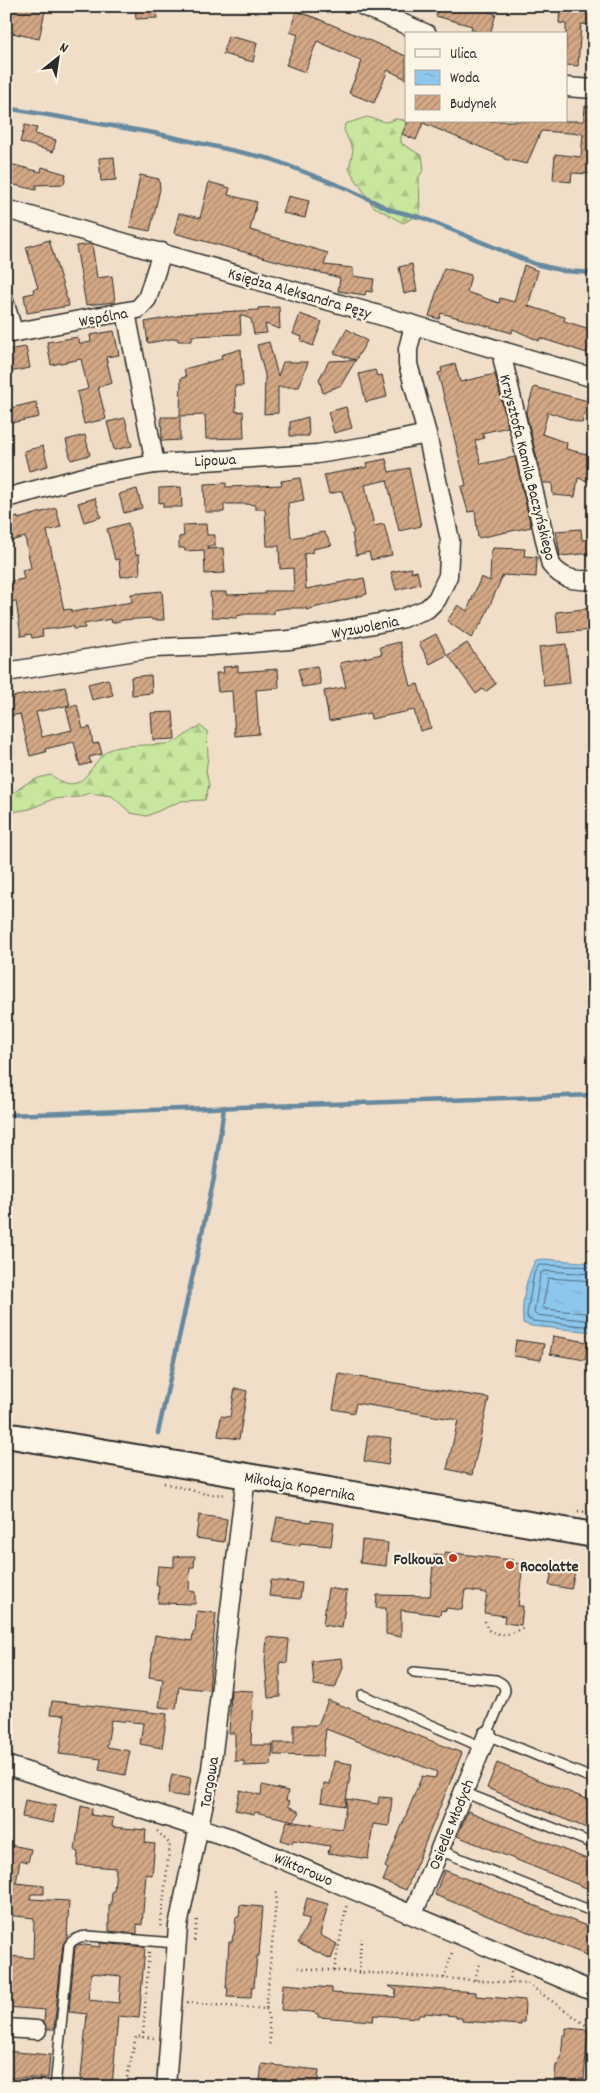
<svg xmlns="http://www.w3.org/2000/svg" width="600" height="2093" viewBox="0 0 600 2093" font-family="Dekko,sans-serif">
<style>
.forest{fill:url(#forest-firs);stroke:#7a8864}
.water{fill:url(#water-ripples);stroke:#66899f}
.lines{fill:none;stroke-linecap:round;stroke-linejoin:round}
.shore{stroke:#526978;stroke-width:1}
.stream{stroke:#66899f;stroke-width:4.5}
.building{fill:url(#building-hatch);stroke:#2b2b2b;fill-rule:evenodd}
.service-casing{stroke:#2b2b2b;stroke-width:12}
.minor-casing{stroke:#2b2b2b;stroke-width:21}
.secondary-casing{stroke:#2b2b2b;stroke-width:28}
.path{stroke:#2b2b2b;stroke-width:2.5;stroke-dasharray:1 4;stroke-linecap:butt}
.service{stroke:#fcf5e5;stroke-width:9}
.minor{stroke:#fcf5e5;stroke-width:18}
.secondary{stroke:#fcf5e5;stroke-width:24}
.poi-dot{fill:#c8321e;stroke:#fcf5e5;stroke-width:2}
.labels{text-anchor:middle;stroke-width:4.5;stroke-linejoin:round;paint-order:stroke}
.street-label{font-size:16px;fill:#2b2b2b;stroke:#fcf5e5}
.poi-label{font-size:16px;font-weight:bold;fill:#2b2b2b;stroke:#fcf5e5;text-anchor:end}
</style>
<defs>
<pattern id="forest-firs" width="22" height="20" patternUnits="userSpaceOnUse" patternTransform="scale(1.25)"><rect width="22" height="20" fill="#c8e69d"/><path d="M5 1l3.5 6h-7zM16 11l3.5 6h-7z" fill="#acc587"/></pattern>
<pattern id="water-ripples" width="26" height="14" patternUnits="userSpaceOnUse" patternTransform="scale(1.25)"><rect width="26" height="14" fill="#8dc7ec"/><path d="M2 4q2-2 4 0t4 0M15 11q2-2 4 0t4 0" fill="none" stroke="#7aabcb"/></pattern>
<pattern id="building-hatch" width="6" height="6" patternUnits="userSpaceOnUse" patternTransform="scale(1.25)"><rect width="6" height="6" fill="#d4a885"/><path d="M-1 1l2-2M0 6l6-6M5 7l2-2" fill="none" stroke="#ac896d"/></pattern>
</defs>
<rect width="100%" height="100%" fill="#f0dec8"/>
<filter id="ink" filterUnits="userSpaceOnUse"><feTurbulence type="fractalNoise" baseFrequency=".02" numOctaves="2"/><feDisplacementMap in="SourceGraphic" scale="10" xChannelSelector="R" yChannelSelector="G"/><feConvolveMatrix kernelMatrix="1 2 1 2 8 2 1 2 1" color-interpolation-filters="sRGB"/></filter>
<g filter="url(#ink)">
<g class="forest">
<polygon points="367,117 386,122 396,119 404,120 406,125 401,137 401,143 422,156 424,169 419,177 420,214 403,223 373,206 349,169 353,150 344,130 345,124"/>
<path d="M 200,726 L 207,731 L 208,757 L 206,771 L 209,785 L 205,800 L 181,801 L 147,816 L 131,813 L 112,796 L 89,793 L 78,797 L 53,799 L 30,809 L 6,813 L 6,800 C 19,787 32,778 51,775 C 88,803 88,756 114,748 C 131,744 153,746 172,743 C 183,739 189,731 200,726 Z"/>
</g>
<path class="water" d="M 544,1259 L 594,1263 L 594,1332 L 531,1326 L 523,1323 C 521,1302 526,1277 536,1260 Z"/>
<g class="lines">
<g class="shore">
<polyline points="594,1267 539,1265 534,1273 527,1314 528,1319 532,1321 594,1327"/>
<polyline points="594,1274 543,1271 540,1275 534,1313 536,1315 594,1321"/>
<polyline points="594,1281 548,1278 543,1306 545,1309 594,1314"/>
</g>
<g class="stream">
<polyline points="6,108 154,133 271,159 348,189 391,210 423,218 535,264 564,271 594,273"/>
<polyline points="6,1115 594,1095"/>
<polyline points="158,1433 214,1178 224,1107"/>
</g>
</g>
<g class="building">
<polygon points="14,6 46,6 39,39 8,32"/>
<polygon points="135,6 156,6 157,18 136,19"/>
<polygon points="439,6 488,6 486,11 496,14 490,34 471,30 472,26 436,16"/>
<polygon points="560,6 591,6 590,25 581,24 578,66 566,65 566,24 559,23"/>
<polygon points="296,11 316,18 406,56 406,79 388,70 374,103 349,93 362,61 317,41 305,72 286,65 298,35 290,32"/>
<polygon points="228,36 257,43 253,62 223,54"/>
<polygon points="585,106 594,107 594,174 572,173 571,182 553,180 555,154 581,157 583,134 541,131 527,164 504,159 504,157 423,123 416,140 402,134 408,121 584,121"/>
<polygon points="25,125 37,128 35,134 56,140 53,152 20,142"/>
<polygon points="114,157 116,180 101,181 99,158"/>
<polygon points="6,163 41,172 42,167 66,174 64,184 36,185 36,190 6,183"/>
<polygon points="140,175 159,179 160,189 150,231 130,227"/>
<polygon points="209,182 230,188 228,195 257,202 250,230 328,253 324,265 353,268 353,276 374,279 372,292 366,291 365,295 338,291 340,278 174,233 179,213 200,218"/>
<polygon points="288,196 309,201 305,218 283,213"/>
<polygon points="49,240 69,306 27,313 24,295 34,293 33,289 38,288 26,247"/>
<polygon points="92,244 97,278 112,276 115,302 86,305 76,246"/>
<polygon points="412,264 417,291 404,294 399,267"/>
<polygon points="524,265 538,271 528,306 565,317 564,321 593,330 587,353 540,338 539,341 513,329 512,333 441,313 439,319 429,316 444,268 471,275 467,292 499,303 500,298 514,302"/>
<polygon points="279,307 280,329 265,324 267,333 254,334 251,319 240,315 241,334 192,336 192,341 178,341 177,338 148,343 145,322 182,315 181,314 258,310 258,308"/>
<polygon points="300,314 322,322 313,346 301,341 302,337 293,334"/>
<polygon points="347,329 367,341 341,385 323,393 319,379 329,361 355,360 334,353"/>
<polygon points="114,331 119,355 106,357 112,383 98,387 106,419 84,424 77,392 88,389 81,359 51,365 47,342 78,337 80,344 91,342 90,335"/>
<polygon points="269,342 278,376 283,362 308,362 299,387 278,387 278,413 264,414 265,375 257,345"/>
<polygon points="26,347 30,368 9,372 6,350"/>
<polygon points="241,349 243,386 235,386 236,412 243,411 244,438 206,439 205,415 180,416 181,378 186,377 184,369 222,359 221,355"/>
<polygon points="455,364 460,382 495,374 508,427 482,433 484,438 475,441 481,464 515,457 531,527 478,538 475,511 468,512 461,487 466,485 438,373 442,372 441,368"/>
<polygon points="375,370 377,376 382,375 387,397 366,402 359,374"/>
<polygon points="534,387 588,401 582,423 548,412 542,434 567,443 566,449 594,456 592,482 578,478 575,497 553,495 552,483 543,483 526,413"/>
<polygon points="36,402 39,417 6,424 6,409"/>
<polygon points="346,407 352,428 334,433 328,412"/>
<polygon points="161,417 180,417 180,440 162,441"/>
<polygon points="308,417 309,436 290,436 290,422"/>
<polygon points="125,418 132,446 114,450 107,422"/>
<polygon points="85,435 90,455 71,460 66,440"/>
<polygon points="43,446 48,466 29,471 24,451"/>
<polygon points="386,459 389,472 409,468 421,526 399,531 387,480 365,485 374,526 384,524 392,555 371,560 369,552 356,555 352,534 354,533 342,491 329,494 324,475 367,467 366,463"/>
<polygon points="300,478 304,500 288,503 291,538 324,532 332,545 313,549 314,552 304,554 306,589 364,578 367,594 306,610 306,608 285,608 274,610 274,614 246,614 237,616 237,618 212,617 210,592 226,592 226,595 265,594 265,591 294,591 293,568 280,569 279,546 267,546 265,509 255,509 255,505 246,504 224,504 224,512 205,512 204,484 226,483 226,487 282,485 281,481"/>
<polygon points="181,487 182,507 163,507 163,502 159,503 159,488"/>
<polygon points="137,489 142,508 124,513 119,494"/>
<polygon points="95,498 101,517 84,522 78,503"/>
<polygon points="56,508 61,527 47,531 64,610 71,609 72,612 132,602 131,594 162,591 164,620 152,620 151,618 123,620 112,623 111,619 84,624 85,628 73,629 73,626 42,630 43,636 32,638 31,634 21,636 16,601 6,603 6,582 24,579 22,570 31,568 25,537 6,542 6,520 18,517 18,519"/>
<polygon points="128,523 136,555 139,554 140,574 121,577 119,559 115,560 107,529"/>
<polygon points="206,524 207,535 215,535 215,546 207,546 208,549 223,548 225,573 205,574 204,550 185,551 184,548 179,548 179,537 184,536 183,525"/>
<polygon points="581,529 582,540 594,539 594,553 560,556 556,531"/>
<polygon points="493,548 525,549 524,556 537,557 536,577 503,575 483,621 471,638 447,621 458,605 467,611 481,577 490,581 491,554"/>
<polygon points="411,568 412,572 417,571 420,584 396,590 391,572"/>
<polygon points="594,608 594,630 558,633 556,612"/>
<polygon points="436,634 447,655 430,664 419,643"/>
<polygon points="400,642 411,686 418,684 431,728 420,731 414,710 371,719 370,713 329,721 324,691 346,687 340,663 382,654 380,647"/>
<polygon points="467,643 496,684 485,692 483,689 476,694 448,655"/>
<polygon points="566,644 570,683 544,686 539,647"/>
<polygon points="238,666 238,672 278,669 279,688 256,690 259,734 235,736 232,691 218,692 216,673 224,673 223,667"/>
<polygon points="317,666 321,684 302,687 298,669"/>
<polygon points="151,675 152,693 132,695 131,677"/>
<polygon points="108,679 113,695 92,700 88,684"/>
<polygon points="65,687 70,705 36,712 42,737 72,730 66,708 77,705 83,729 90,727 93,744 99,743 102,754 89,757 91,763 80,766 74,742 45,749 46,752 30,756 20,714 6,717 6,698"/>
<polygon points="173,712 175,739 153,740 151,713"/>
<polygon points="553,1336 588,1342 585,1360 550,1354"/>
<polygon points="516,1340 544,1344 541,1360 514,1356"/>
<polygon points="339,1374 489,1398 472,1475 447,1469 458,1420 356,1403 354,1413 333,1409"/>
<polygon points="235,1388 247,1391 239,1439 218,1436 221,1416 230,1417"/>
<polygon points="368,1435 391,1438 388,1465 364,1461"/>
<polygon points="199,1515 227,1519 224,1542 196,1538"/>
<polygon points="277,1517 311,1522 311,1520 334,1523 331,1546 300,1543 300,1546 272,1542"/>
<polygon points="362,1540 388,1543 386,1566 360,1563"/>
<polygon points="445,1552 513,1560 513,1563 523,1564 518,1606 523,1606 521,1625 504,1623 505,1616 484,1613 487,1593 465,1590 462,1610 446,1608 446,1611 441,1610 440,1615 401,1610 401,1637 386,1634 386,1608 376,1608 377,1595 430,1596 434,1554 445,1555"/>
<polygon points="182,1556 195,1556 194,1567 190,1567 189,1591 195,1592 195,1604 158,1603 159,1585 156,1585 158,1566 174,1567 174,1557"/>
<polygon points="553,1567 575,1571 571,1589 549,1585"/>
<polygon points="271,1580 302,1583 300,1599 269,1596"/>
<polygon points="328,1588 347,1591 342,1628 323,1625"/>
<polygon points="197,1611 216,1613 209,1690 179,1687 176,1709 159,1707 163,1679 149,1677 155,1635 192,1641 193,1632 195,1632"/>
<polygon points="267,1637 289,1639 287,1663 280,1662 280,1697 268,1698 265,1661"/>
<polygon points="342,1658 343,1668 335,1688 314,1685 312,1661"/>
<polygon points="231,1690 253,1691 251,1745 273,1745 271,1765 244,1766 244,1761 235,1761 235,1733 229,1733"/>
<polygon points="328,1700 462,1753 406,1890 383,1881 388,1869 385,1867 422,1776 435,1778 437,1772 326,1729 323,1756 274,1755 274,1743 294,1743 294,1725 318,1725"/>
<polygon points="52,1701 167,1714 162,1748 140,1744 143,1723 111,1720 107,1747 130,1751 125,1775 99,1770 101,1759 59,1754 65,1715 50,1714"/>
<polygon points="334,1761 352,1764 345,1806 321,1802 324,1783 330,1784"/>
<polygon points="497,1763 594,1802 594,1831 487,1788"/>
<polygon points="172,1774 191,1778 188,1797 168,1794"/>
<polygon points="262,1785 288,1791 286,1800 290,1801 288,1806 300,1812 294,1821 255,1812 254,1814 235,1810 240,1790 261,1795"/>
<polygon points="379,1797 392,1798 389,1826 373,1824 368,1859 328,1853 330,1846 293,1840 292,1844 281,1840 287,1821 342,1829 347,1799 378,1804"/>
<polygon points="25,1800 56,1806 53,1823 22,1817"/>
<polygon points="81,1806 92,1809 91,1815 113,1818 112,1827 146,1830 145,1843 155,1844 152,1875 146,1874 142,1925 137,1924 137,1934 109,1931 109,1905 111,1905 112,1891 114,1891 116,1868 77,1865 78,1852 75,1851"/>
<polygon points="468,1811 594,1862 594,1891 457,1836"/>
<polygon points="6,1844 31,1849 28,1862 20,1860 16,1883 44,1886 44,1894 31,1894 30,1899 69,1901 67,1938 63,1944 54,2029 47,2029 44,2022 45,2010 6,2007 8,1956 33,1958 34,1918 6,1915"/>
<polygon points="444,1870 594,1929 594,1958 435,1895"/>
<polygon points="307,1898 328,1904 320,1935 337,1944 331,1959 298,1943 310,1919 302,1917"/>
<polygon points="240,1905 263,1907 259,1956 257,1956 254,1987 252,1986 251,1998 227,1997 228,1988 226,1988 229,1942 232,1942 233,1935 234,1935 236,1917 239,1917"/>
<path d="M 100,1943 L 145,1947 L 139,2018 L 118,2016 L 112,2087 L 80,2087 L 87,2014 L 69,2012 L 75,1947 L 78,1944 L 100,1947 ZM 91,1973 L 121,1976 L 119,2003 L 88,2000 Z"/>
<polygon points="283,1984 332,1988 332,1993 395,1997 396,1991 397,1991 389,1986 476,1992 476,1996 525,2000 524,2022 521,2022 521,2025 462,2021 462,2018 456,2018 456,2016 425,2013 425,2015 419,2015 418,2018 374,2015 373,2021 318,2017 318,2014 312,2012 281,2010"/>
<polygon points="566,2028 588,2030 584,2079 579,2079 579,2087 554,2087 556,2065 558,2065 559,2059 561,2059 563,2035 566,2035"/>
<polygon points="6,2051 50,2055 48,2078 6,2078"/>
<polygon points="262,2064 319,2070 317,2087 259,2087"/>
</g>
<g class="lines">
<defs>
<g id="service">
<polyline points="6,292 18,332"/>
<path d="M 414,1672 L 496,1680 C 502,1683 505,1685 505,1691 L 487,1735 L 594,1779"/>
<polyline points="362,1695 482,1747"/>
<polyline points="463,1792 594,1844"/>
<polyline points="439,1850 594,1912"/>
<path d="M 55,2087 L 69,1945 C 74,1938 80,1936 88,1936 L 176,1943"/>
</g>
<g id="minor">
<polyline points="363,6 427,34"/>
<polyline points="566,87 594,89"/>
<polyline points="6,209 414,325 594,378"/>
<polyline points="126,312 155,464"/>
<polyline points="6,334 138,309 147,299 162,252"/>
<path d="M 505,352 L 503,361 L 551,565 C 563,580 576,581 594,580"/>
<polyline points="6,498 88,476 155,464 317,454 374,445 427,434"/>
<polyline points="6,672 154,648 210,646 290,640 400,619 427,609 437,599 448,576 450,540 427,434 408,364 408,349 414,325"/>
<polyline points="6,1765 231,1838 594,1992"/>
<polyline points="413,1914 487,1735"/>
<polyline points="6,2028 37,2030"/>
<polyline points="166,2087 178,1926 211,1769 246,1476"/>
</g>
<polyline id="secondary" points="6,1435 594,1535"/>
</defs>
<use href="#service" class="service-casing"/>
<use href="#minor" class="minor-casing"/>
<use href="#secondary" class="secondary-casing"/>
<g class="path">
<polyline points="164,1483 206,1494 227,1495"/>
<polyline points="578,1511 594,1513"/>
<path d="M 485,1621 L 487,1629 C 499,1638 514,1634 525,1626"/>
<polyline points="157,1831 170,1844 160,1930"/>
<polyline points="194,1941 197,1919"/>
<polyline points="149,1952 143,2037 155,2038"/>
<polyline points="298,1968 528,1984 594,2031"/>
<polyline points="334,1971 347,1903"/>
<polyline points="359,1973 361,1938"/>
<polyline points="444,1978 452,1953"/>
<polyline points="475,1980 479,1964"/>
<polyline points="510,1983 511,1972"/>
<polyline points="187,2003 266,2009 277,1891"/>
<polyline points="266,2009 268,2011 270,2037 269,2048"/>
<polyline points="125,2087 136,2036 142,2037"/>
<polyline points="594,2087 594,2085"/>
</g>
<use href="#service" class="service"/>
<use href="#minor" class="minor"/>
<use href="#secondary" class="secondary"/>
</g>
</g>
<g class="poi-dot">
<circle cx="453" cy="1558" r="5"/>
<circle cx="510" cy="1565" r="5"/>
</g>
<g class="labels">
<g class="street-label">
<text transform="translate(300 292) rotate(16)" y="6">Księdza Aleksandra Pęzy</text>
<text transform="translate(103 316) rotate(-11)" y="6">Wspólna</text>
<text transform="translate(215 459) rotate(-3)" y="6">Lipowa</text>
<text transform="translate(529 467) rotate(76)" y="6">Krzysztofa Kamila Baczyńskiego</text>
<text transform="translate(365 626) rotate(-11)" y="6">Wyzwolenia</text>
<text transform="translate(300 1485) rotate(10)" y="6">Mikołaja Kopernika</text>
<text transform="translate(208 1782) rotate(-80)" y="6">Targowa</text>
<text transform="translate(450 1824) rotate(-68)" y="6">Osiedle Młodych</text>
<text transform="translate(304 1868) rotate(23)" y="6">Wiktorowo</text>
</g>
<g class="poi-label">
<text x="443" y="1564">Folkowa</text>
<text x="520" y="1571" text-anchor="start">Rocolatte</text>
</g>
</g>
<rect width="600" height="2093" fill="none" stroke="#fcf5e5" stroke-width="25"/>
<rect x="12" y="12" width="575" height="2068" fill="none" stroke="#2b2b2b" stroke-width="2" filter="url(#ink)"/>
<rect x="405" y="32" width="162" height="90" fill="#fcf5e5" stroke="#a8a49b"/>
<rect x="415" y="49" width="25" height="8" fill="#fcf5e5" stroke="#a8a49b"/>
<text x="450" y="58" font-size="15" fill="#2b2b2b">Ulica</text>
<rect x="415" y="70" width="25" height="15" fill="url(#water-ripples)" stroke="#a8a49b"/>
<text x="450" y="82" font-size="15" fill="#2b2b2b">Woda</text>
<rect x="415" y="95" width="25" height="15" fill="url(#building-hatch)" stroke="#a8a49b"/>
<text x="450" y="108" font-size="15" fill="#2b2b2b">Budynek</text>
<g transform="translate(58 58) rotate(30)" stroke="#fcf5e5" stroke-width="4" paint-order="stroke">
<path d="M0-4L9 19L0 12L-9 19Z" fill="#2b2b2b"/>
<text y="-8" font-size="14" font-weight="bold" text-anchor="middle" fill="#2b2b2b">N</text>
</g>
</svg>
